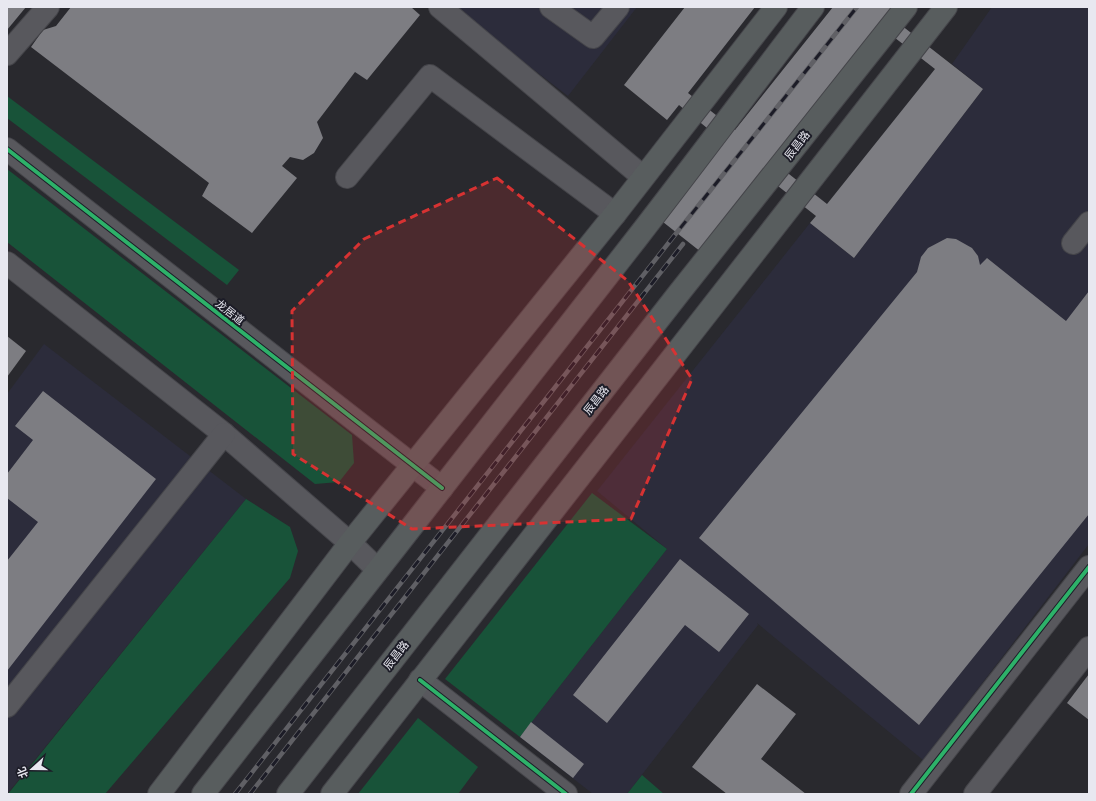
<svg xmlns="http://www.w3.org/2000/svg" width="1096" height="801" viewBox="0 0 1096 801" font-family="Mulish,'Noto Sans SC',sans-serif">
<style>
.built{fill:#2c2c3b}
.green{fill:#185339}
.building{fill:#7d7d82;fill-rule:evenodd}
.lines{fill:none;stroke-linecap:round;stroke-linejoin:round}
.minor-casing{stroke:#45454a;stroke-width:24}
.major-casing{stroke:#45454a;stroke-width:24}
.minor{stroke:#58585d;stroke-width:22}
.major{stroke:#585d5e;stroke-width:22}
.rail-casing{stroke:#606065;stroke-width:4.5}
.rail{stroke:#1c1c27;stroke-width:3;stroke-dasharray:9;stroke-linecap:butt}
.cycleway-casing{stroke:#1c1c27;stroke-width:6}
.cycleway{stroke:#2db169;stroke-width:4}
.marked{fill:#d73232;fill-opacity:0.2;stroke:#d73232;stroke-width:3;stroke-dasharray:8 5;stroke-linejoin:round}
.labels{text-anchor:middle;stroke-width:4;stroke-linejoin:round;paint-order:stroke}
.street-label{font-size:11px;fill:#e8e8f0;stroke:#1c1c27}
</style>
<rect width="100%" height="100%" fill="#29292e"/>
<g class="built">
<polygon points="452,7 637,7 568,96"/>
<polygon points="992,7 1089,7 1089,544 923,760 757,623 758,625 627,794 593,794 520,737 667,549 597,491 810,223 854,258 983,89 952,64"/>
<polygon points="44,344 246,499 7,794 7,394"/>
</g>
<g class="green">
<polygon points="7,96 239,270 227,285 7,118"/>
<polygon points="7,169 352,435 354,463 339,482 315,484 7,242"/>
<polygon points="592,493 667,549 520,737 445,679"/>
<polygon points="246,499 290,527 298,551 290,578 105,794 8,794"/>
<polygon points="418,718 478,767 458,794 358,794"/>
<polygon points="642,775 664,794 627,794"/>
</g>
<g class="building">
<polygon points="7,7 26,7 7,30"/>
<polygon points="71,7 411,7 420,15 367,80 355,72 317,122 323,138 314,153 303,160 290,157 282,166 297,178 252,233 202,196 209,183 31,47 43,30 56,26"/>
<path d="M 685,7 L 755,7 L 688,93 L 735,130 L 833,7 L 901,7 L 892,18 L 983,89 L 854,258 L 810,223 L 816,216 L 764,175 L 701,252 L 663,222 L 724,142 L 679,105 L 667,120 L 624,85 ZM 881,27 L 935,69 L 827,204 L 775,163 Z"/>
<polygon points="947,238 956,239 972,248 978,256 980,265 987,258 1066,321 1089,291 1089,514 919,725 699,538 917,272 921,257 928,248"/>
<polygon points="7,336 26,351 7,377"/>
<polygon points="43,391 156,479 7,671 7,561 38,522 7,498 7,474 33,440 15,426"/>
<polygon points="680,559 749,614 719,652 685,625 607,723 573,695"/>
<polygon points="1089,674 1089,720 1067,703"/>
<polygon points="757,684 796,714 761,759 806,794 727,794 692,767"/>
<polygon points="531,722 584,764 573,778 520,737"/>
</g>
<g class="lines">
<defs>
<g id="minor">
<polyline points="440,7 643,177"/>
<polyline points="551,7 593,37 618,7"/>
<polyline points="7,54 48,7"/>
<polyline points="7,149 442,488"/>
<polyline points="347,177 430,76 615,214"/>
<polyline points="1073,243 1089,223"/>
<polyline points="7,263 224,434 350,543 377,569"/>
<polyline points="420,680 566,794"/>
<polyline points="7,706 224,434"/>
<polyline points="911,794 1089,567"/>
<polyline points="975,794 1089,648"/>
</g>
<g id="major">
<polyline points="159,794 350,543 615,214 776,7"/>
<path d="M 203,794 C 347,608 493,424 637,238 C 696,162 754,84 813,7"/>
<polyline points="288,794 679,293 906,7"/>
<polyline points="332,794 946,7"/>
</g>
</defs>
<use href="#minor" class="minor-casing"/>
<use href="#major" class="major-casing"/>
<use href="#minor" class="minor"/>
<use href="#major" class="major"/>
<defs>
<g id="rail">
<polyline points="235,794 674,236 857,7"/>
<polyline points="250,794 683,244"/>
</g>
</defs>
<use href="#rail" class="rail-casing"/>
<use href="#rail" class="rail"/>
<defs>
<g id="cycleway">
<polyline points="7,149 442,488"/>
<polyline points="420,680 566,794"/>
<polyline points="911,794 1089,567"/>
</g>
</defs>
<use href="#cycleway" class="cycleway-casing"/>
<use href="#cycleway" class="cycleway"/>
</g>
<path class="marked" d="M 497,178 L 628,281 L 692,379 L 631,519 L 412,529 L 293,454 L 292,311 L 364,239 Z"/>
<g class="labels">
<g class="street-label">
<text transform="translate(797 145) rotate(-52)" y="4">辰昌路</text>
<text transform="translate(230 312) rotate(38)" y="4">龙居道</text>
<text transform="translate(596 400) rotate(-52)" y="4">辰昌路</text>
<text transform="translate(396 655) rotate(-52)" y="4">辰昌路</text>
</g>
</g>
<rect width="1096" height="801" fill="none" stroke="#e8e8f0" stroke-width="16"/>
<g transform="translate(32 769) rotate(249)" stroke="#1c1c27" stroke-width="3" paint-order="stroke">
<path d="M0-3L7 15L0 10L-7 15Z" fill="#e8e8f0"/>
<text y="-6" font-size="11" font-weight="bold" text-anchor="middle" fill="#e8e8f0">北</text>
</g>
</svg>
